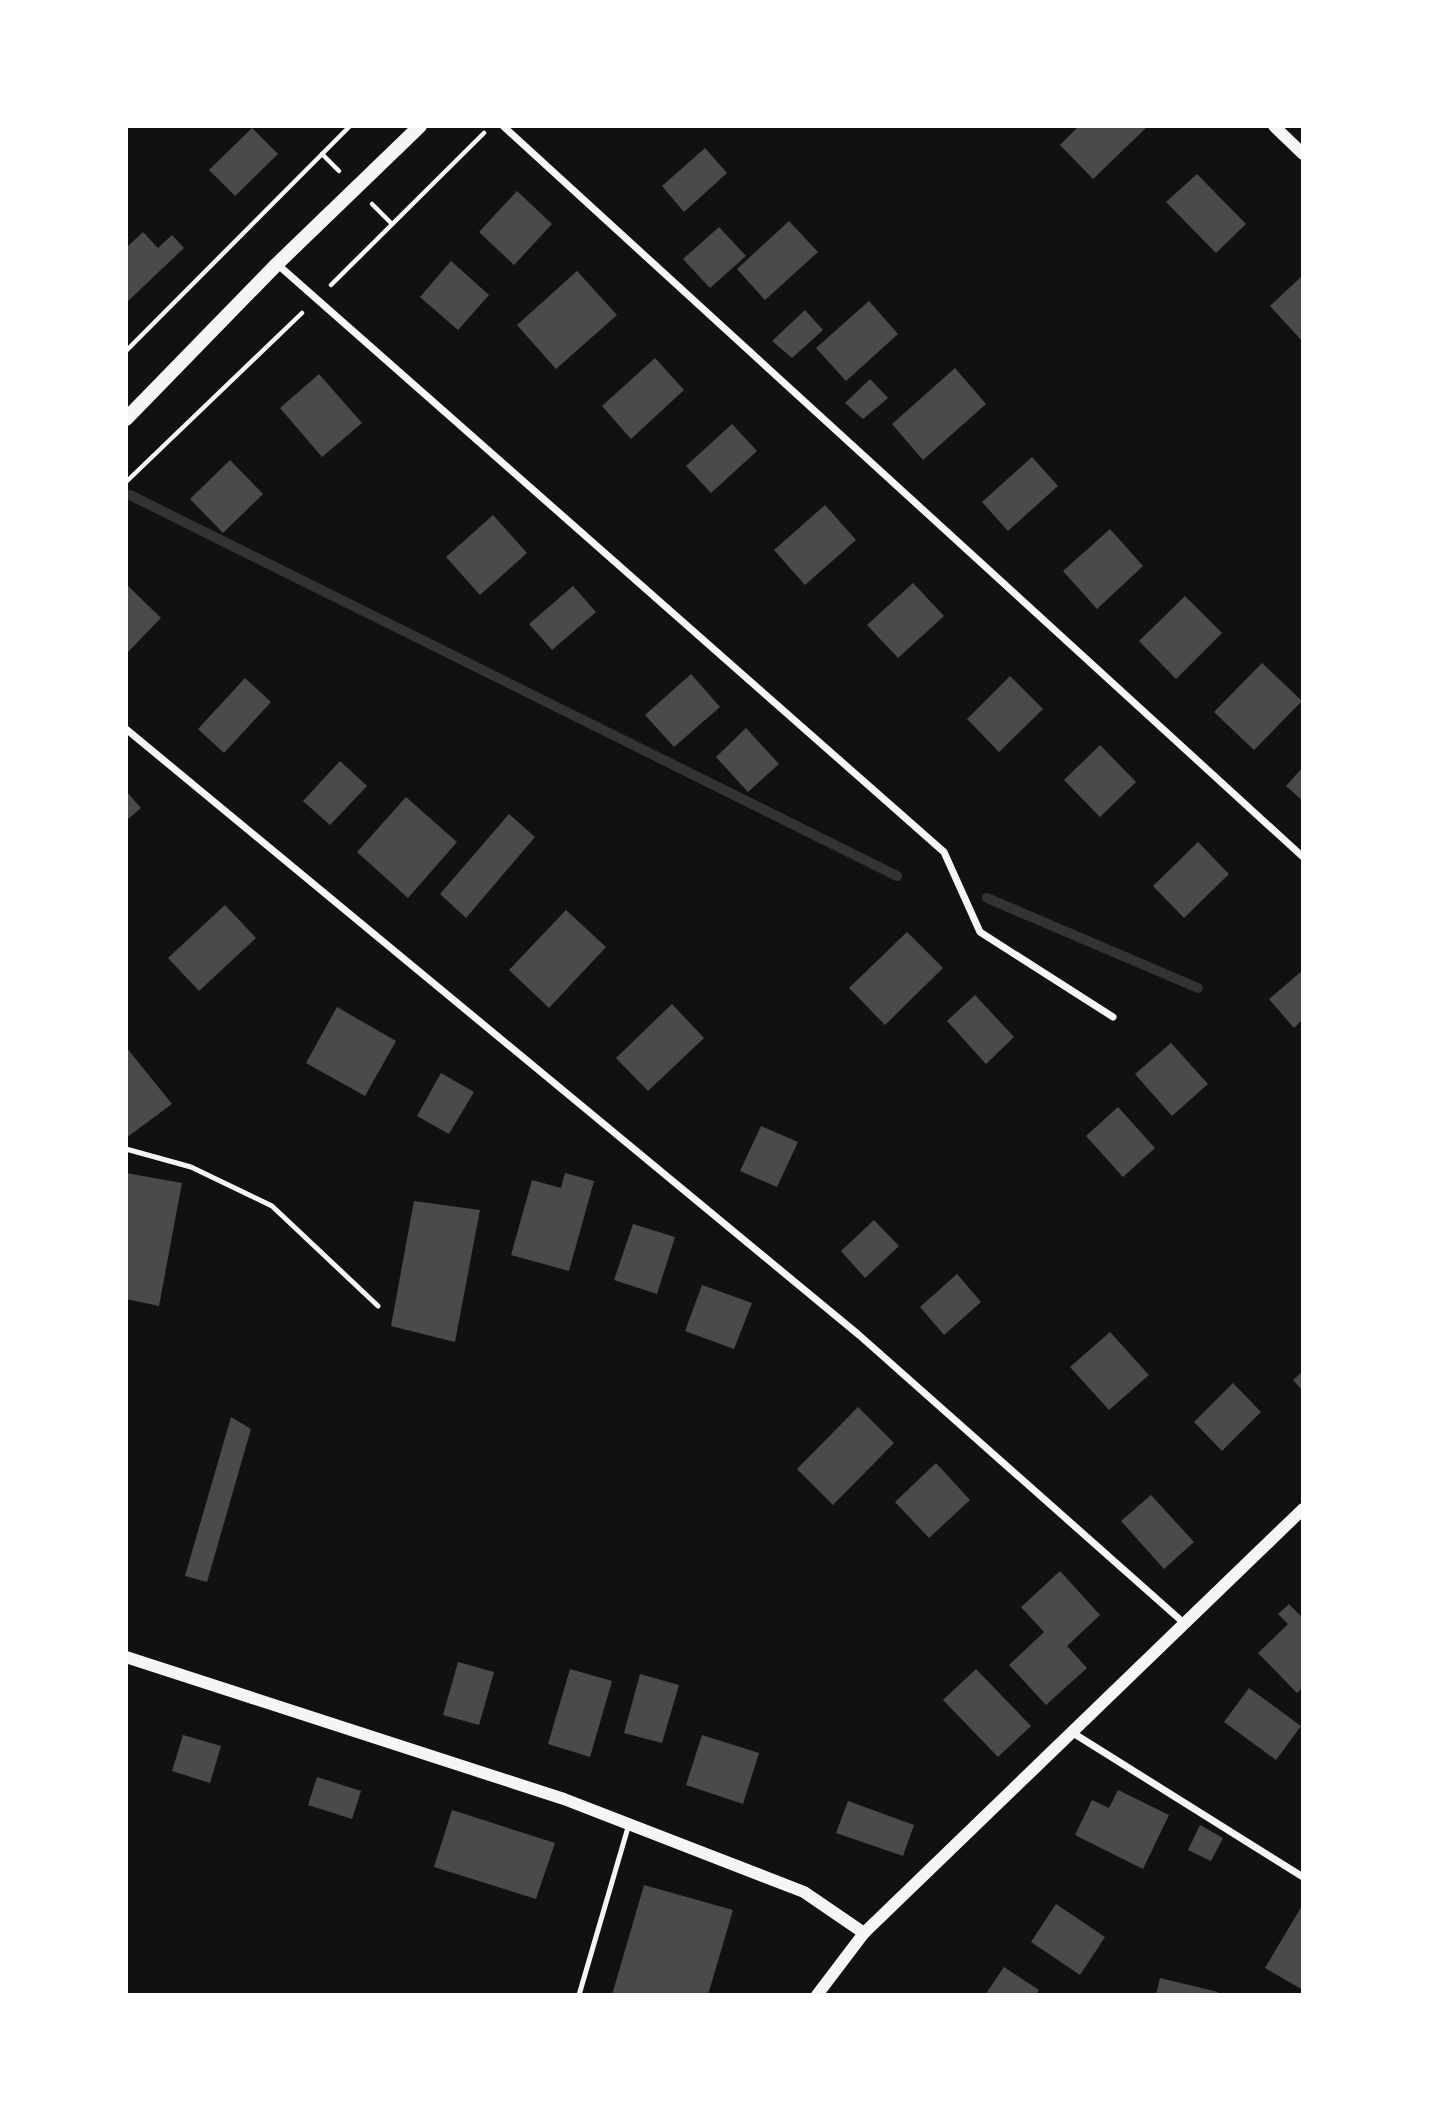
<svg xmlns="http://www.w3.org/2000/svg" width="1429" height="2121" viewBox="0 0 1429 2121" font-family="'Fira Sans Condensed',sans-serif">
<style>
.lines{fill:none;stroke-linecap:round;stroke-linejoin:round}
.stream{stroke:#333;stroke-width:10}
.building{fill:#4a4a4a}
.path{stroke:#f5f5f5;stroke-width:4.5}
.service{stroke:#f5f5f5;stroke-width:5}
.minor{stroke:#f5f5f5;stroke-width:7}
.tertiary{stroke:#f5f5f5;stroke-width:12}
.secondary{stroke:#f5f5f5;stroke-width:14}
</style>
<rect width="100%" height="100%" fill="#111"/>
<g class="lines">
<g class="stream">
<polyline points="130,495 897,876"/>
<polyline points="987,898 1198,988"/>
</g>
</g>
<g class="building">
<polygon points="1079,126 1148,126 1093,179 1060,145"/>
<polygon points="252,128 278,154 235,196 209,170"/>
<polygon points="705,148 727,173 684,212 662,186"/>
<polygon points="1197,174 1246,224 1216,253 1166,202"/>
<polygon points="517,191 552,224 514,265 479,232"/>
<polygon points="789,221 818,252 765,300 737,269"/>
<polygon points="719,227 746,256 710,288 683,259"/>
<polygon points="143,232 158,248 172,235 184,248 126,303 126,248"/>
<polygon points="451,261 489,295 458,330 420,297"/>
<polygon points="577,271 617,315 556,369 517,325"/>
<polygon points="1303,275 1303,342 1270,306"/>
<polygon points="869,301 898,334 846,381 816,348"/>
<polygon points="805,310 823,330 792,358 772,341"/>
<polygon points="655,358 684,390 631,439 602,406"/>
<polygon points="955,368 986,404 923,460 892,424"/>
<polygon points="319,374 362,423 322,457 280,408"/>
<polygon points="870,379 888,398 863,419 845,403"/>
<polygon points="732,424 757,451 711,493 686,466"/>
<polygon points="1032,457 1058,486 1008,531 982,502"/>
<polygon points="230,460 263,494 223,533 190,499"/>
<polygon points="825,505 856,540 805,585 774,550"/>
<polygon points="493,515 527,553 480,595 446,557"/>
<polygon points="1110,529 1143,566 1097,609 1063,571"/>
<polygon points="913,583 944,616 898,658 867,625"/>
<polygon points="127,585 161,618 126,654 126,587"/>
<polygon points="573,586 596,612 552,650 529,624"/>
<polygon points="1185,596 1222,633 1176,679 1139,641"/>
<polygon points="1262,663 1302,701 1254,750 1214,712"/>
<polygon points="691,674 720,707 674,747 645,715"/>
<polygon points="1010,676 1043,709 999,752 967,719"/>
<polygon points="245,678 271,702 224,753 198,729"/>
<polygon points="746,728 779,764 748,792 716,757"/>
<polygon points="1100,745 1136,782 1100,817 1064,780"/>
<polygon points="340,761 367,786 330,825 303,801"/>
<polygon points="1303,767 1303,801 1286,786"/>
<polygon points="126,791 141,808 126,821"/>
<polygon points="406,797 457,842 408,898 357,852"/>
<polygon points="509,814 535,837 466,918 440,894"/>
<polygon points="1198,842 1229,874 1184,918 1153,886"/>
<polygon points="225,905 256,938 199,991 168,958"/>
<polygon points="566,910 606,947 549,1008 509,970"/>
<polygon points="907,932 943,968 885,1025 849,988"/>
<polygon points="1303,970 1303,1019 1294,1028 1269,999"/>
<polygon points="975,995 1014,1037 986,1064 947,1021"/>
<polygon points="672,1004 704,1038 648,1091 616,1058"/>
<polygon points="337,1007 396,1041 365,1096 306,1063"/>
<polygon points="1171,1043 1208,1084 1172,1116 1135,1074"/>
<polygon points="126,1047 172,1104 126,1138"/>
<polygon points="441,1073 474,1092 449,1134 417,1116"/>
<polygon points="1118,1107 1155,1148 1123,1177 1086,1136"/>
<polygon points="761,1126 798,1142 777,1187 740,1171"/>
<polygon points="126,1173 182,1183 159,1306 126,1299"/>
<polygon points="565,1173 594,1181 569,1271 511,1255 532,1180 561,1188"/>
<polygon points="414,1201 480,1210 455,1342 391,1326"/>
<polygon points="874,1220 899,1246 865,1278 841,1251"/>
<polygon points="633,1224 675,1237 657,1294 614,1280"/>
<polygon points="957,1274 981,1302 944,1335 920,1307"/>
<polygon points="702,1285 752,1303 734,1349 685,1331"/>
<polygon points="1110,1332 1149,1375 1109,1410 1070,1367"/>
<polygon points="1303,1371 1303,1391 1293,1380"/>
<polygon points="1233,1383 1261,1412 1222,1451 1194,1422"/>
<polygon points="858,1407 894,1443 833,1505 797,1469"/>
<polygon points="231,1417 251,1429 207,1582 185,1576"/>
<polygon points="936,1463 970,1500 929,1538 895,1502"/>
<polygon points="1151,1495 1194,1542 1164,1569 1121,1521"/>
<polygon points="1060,1571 1100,1615 1067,1646 1087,1668 1046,1705 1009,1665 1044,1632 1021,1607"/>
<polygon points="1289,1604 1303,1618 1303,1687 1297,1693 1258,1653 1288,1624 1278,1614"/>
<polygon points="458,1662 494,1672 479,1725 443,1715"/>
<polygon points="570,1669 612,1681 590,1757 548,1744"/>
<polygon points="976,1669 1031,1726 998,1757 943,1700"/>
<polygon points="640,1674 679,1685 662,1743 624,1733"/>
<polygon points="1249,1688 1301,1726 1276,1760 1224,1722"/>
<polygon points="183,1735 221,1746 210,1783 172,1771"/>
<polygon points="702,1735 759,1753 743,1804 686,1785"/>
<polygon points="317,1777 361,1791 352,1819 308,1805"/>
<polygon points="1118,1790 1169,1815 1143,1869 1075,1835 1092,1800 1109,1808"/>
<polygon points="848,1801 914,1825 903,1856 836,1833"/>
<polygon points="452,1810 555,1843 536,1899 434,1867"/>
<polygon points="1200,1825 1223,1838 1211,1861 1188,1850"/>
<polygon points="644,1885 733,1910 708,1995 612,1995"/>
<polygon points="1056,1904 1105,1937 1080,1975 1031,1942"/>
<polygon points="1303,1904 1303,1990 1265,1968"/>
<polygon points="1004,1967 1039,1990 1036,1995 985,1995"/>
<polygon points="1160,1978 1218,1992 1217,1995 1156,1995"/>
</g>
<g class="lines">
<g class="path">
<polyline points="322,154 339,171"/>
<polyline points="372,204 392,224"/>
<polyline points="331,285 484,133"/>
<polyline points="126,351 350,126"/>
<polyline points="126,482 302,313"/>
</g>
<g class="service">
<polyline points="126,1149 191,1167 272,1206 378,1306"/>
<polyline points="579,1995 629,1824"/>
</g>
<g class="minor">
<polyline points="503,126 1303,857"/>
<polyline points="277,264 944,852 980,932 1113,1017"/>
<polyline points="126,729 859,1335 1185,1624"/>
<polyline points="1073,1733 1303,1877"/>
</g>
<g class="tertiary">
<polyline points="1274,126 1303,154"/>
<polyline points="126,1657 564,1799 804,1892 864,1933"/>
<polyline points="817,1995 864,1933 1303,1509"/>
</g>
<polyline class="secondary" points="126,419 277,264 420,126"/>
</g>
<rect width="1429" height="2121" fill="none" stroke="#ffffff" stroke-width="256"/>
</svg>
